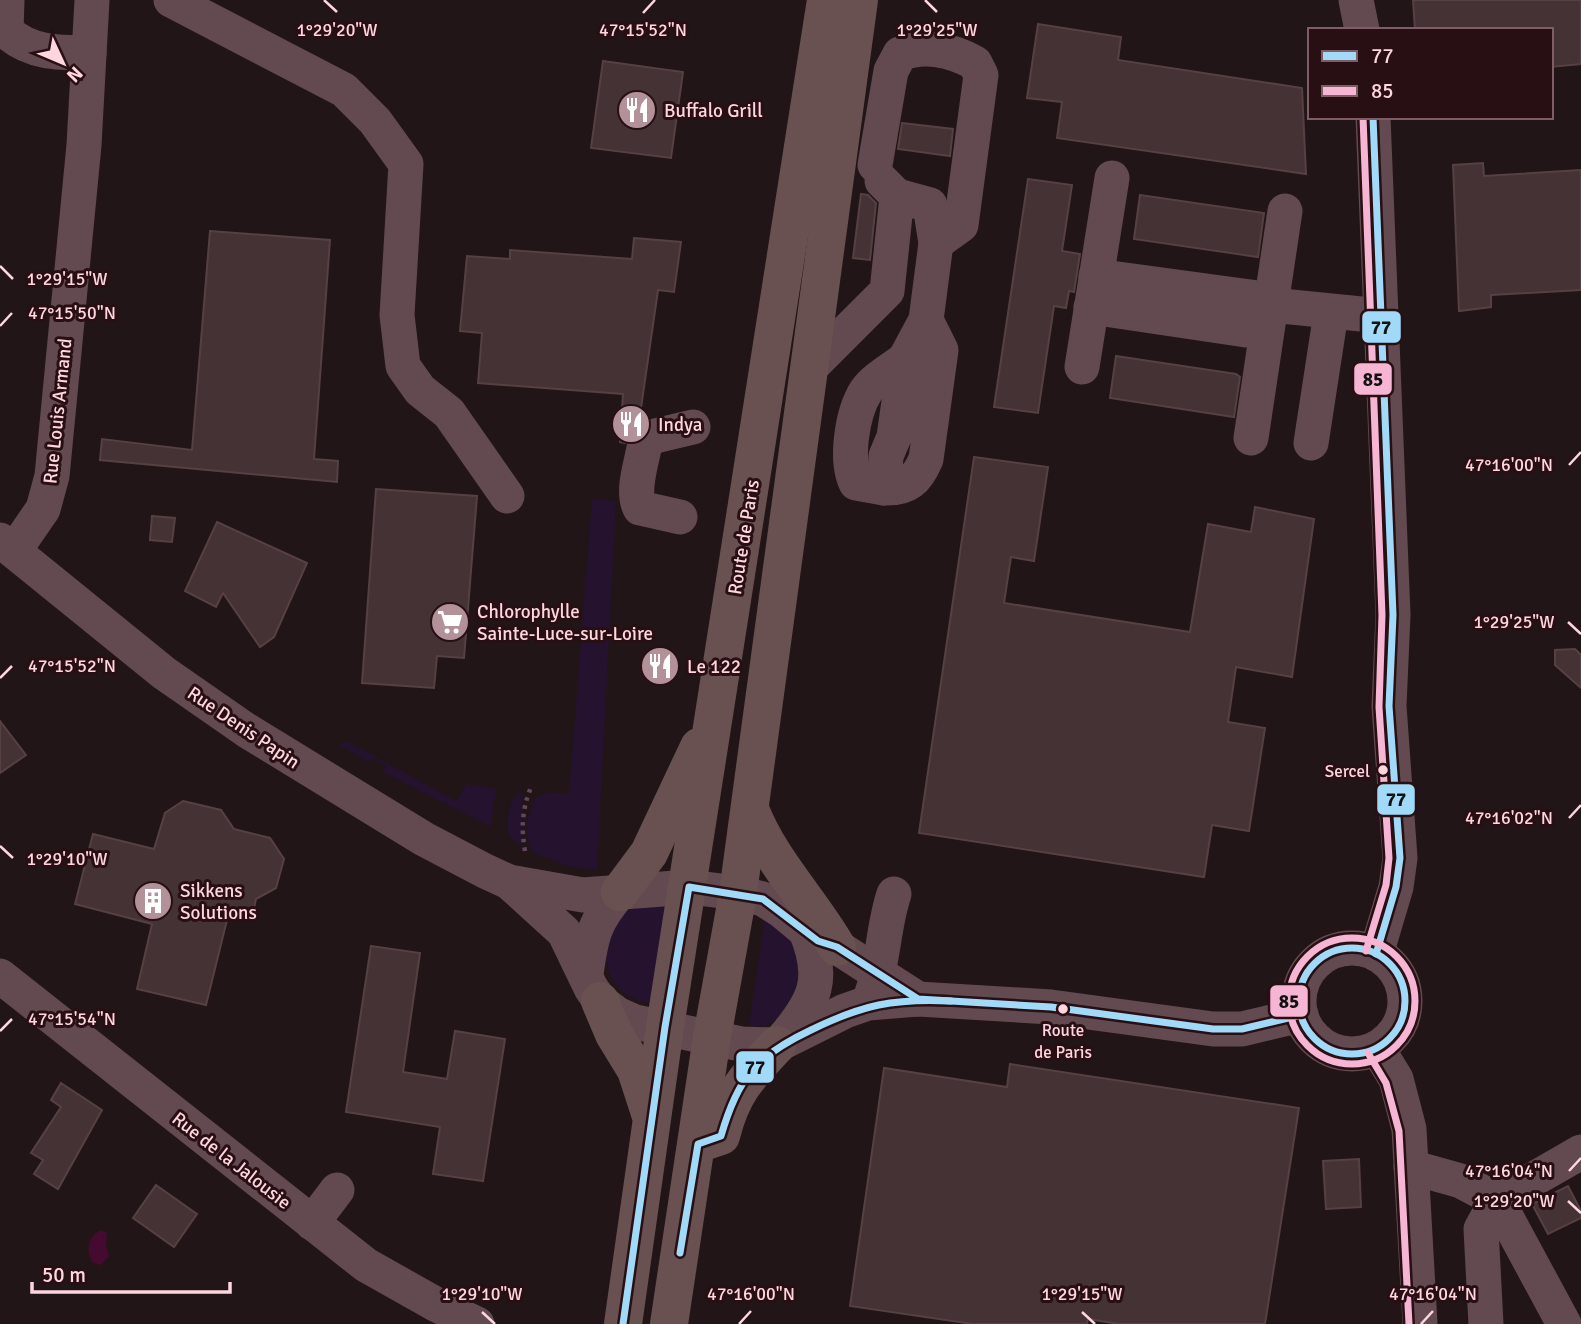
<svg xmlns="http://www.w3.org/2000/svg" width="1581" height="1324" viewBox="0 0 1581 1324" font-family="Signika,sans-serif">
<style>
.green{fill:#25122e}
.water{fill:#440a30}
.building{fill:#443235;stroke:#564042;stroke-width:2}
.lines{fill:none;stroke-linecap:round;stroke-linejoin:round}
.path{stroke:#61465c;stroke-width:4.5;stroke-dasharray:3.5 5;stroke-linecap:butt}
.minor{stroke:#634a50;stroke-width:35}
.major{stroke:#6a5151;stroke-width:38}
.bus-1-casing{stroke:#280f13;stroke-width:12}
.bus-2-casing{stroke:#280f13;stroke-width:12}
.bus-1{stroke:#a1daf8;stroke-width:7}
.bus-2{stroke:#f5b5d3;stroke-width:7}
.ticks{fill:none;stroke:#ffd5de;stroke-width:2.5}
.bus-dot{fill:#ffd5de;stroke:#280f13;stroke-width:2.5}
.labels{text-anchor:middle;stroke-width:6;stroke-linejoin:round;paint-order:stroke}
.bus-label{font-size:17px;fill:#ffd5de;stroke:#280f13;text-anchor:end}
.poi-label{font-size:19px;fill:#ffd5de;stroke:#280f13;text-anchor:start}
.street-label{font-size:19px;fill:#ffd5de;stroke:#280f13}
.ticks-label{font-size:18px;text-anchor:middle;fill:#ffd5de;stroke:#280f13;stroke-width:6;stroke-linejoin:round;paint-order:stroke}
.line-badge{stroke:#280f13;stroke-width:2.5}
.pale-badge-label{font-size:19px;text-anchor:middle;font-weight:bold;fill:#111}
</style>
<rect width="100%" height="100%" fill="#221517"/>
<g class="green">
<polygon points="592,499 616,501 597,870 568,866 533,853 529,847 526,825 535,798 550,792 569,794"/>
<polygon points="347,741 456,801 467,784 496,789 491,827 383,772 386,765 372,758 370,763 339,745"/>
<path d="M 522,791 L 521,842 L 519,844 L 509,837 C 506,822 507,798 522,791 Z"/>
<path d="M 667,905 L 652,1003 C 600,1000 588,927 634,908 C 643,904 657,905 667,905 Z"/>
<path d="M 765,917 L 790,931 L 807,979 C 792,1002 781,1030 749,1026 Z"/>
</g>
<path class="water" d="M 101,1230 L 107,1233 L 106,1246 L 109,1256 L 101,1265 L 93,1263 C 85,1251 88,1236 101,1230 Z"/>
<g class="building">
<polygon points="1413,0 1581,0 1581,64 1551,67 1551,30 1415,30"/>
<polygon points="1038,24 1121,37 1118,60 1302,88 1306,174 1057,138 1062,102 1027,98"/>
<polygon points="603,61 683,72 671,158 591,148"/>
<polygon points="902,123 953,129 950,156 898,149"/>
<polygon points="1483,163 1484,176 1581,170 1581,290 1491,295 1491,307 1459,311 1453,165"/>
<polygon points="1028,179 1072,185 1062,251 1080,254 1074,292 1069,291 1066,308 1054,306 1038,413 994,407"/>
<polygon points="861,194 868,195 876,203 870,260 853,258"/>
<polygon points="1140,195 1264,213 1258,257 1134,239"/>
<polygon points="210,231 330,240 314,459 338,461 337,482 100,460 102,439 192,450"/>
<polygon points="634,238 681,242 674,292 658,290 639,422 633,427 625,443 620,442 623,394 478,383 482,333 460,331 467,256 510,259 510,250 632,259"/>
<polygon points="1116,356 1236,374 1240,377 1234,417 1110,398"/>
<polygon points="974,457 1048,467 1034,561 1011,557 1004,603 1190,632 1208,524 1251,532 1255,507 1314,519 1292,677 1236,667 1228,722 1265,728 1249,831 1212,825 1204,877 919,833"/>
<polygon points="376,489 477,496 464,658 437,656 434,688 362,683"/>
<polygon points="152,516 175,518 172,542 150,540"/>
<polygon points="217,522 307,563 274,637 260,647 223,593 216,607 185,591"/>
<polygon points="1575,649 1581,655 1581,688 1555,665 1555,650"/>
<polygon points="0,721 26,755 0,773"/>
<polygon points="183,801 221,810 234,829 270,838 284,859 276,888 256,899 253,913 242,919 228,916 206,1005 137,989 152,924 75,904 93,834 154,849 165,813"/>
<polygon points="371,946 420,953 403,1072 447,1079 455,1031 505,1039 483,1181 433,1174 440,1127 346,1112"/>
<polygon points="1010,1064 1299,1108 1265,1324 1119,1324 1088,1319 1087,1324 973,1324 850,1306 884,1068 1007,1087"/>
<polygon points="61,1083 102,1110 58,1189 34,1174 43,1160 31,1153 61,1107 51,1100"/>
<polygon points="1359,1159 1361,1207 1326,1209 1323,1161"/>
<polygon points="156,1185 197,1214 174,1247 133,1218"/>
<polygon points="1568,1186 1581,1211 1581,1218 1548,1234 1532,1204"/>
</g>
<g class="lines">
<path class="path" d="M 525,851 C 521,827 522,810 531,787"/>
<g class="minor">
<path d="M 7,0 L 6,31 C 29,53 58,53 89,53"/>
<polyline points="171,0 344,90 375,121 406,164 397,315 403,366 420,390 449,413 507,496"/>
<polyline points="1356,0 1362,30"/>
<polyline points="1373,117 1393,615 1389,706 1400,858 1396,887 1376,954"/>
<path d="M 875,165 L 891,71 L 900,54 C 924,44 952,50 975,63 L 981,75 L 961,225 L 936,243"/>
<path d="M 897,196 L 930,205 L 936,243 L 926,320 L 905,359 L 894,437 L 886,456 L 884,488 C 908,489 917,480 926,459 L 941,350 L 926,320"/>
<polyline points="1096,276 1258,298 1271,305"/>
<polyline points="1091,307 1246,330 1271,305 1381,316"/>
<polyline points="1082,367 1112,178"/>
<polyline points="809,369 887,291 897,196 882,181"/>
<polyline points="1251,438 1285,211"/>
<polyline points="1311,443 1331,313"/>
<path d="M 884,488 L 856,483 C 845,460 852,413 866,391 C 875,378 894,368 905,359"/>
<path d="M 680,517 L 640,508 C 631,491 642,462 645,443 L 655,436 L 693,427"/>
<polyline points="0,540 164,673 246,730 424,839 485,871 509,882 583,895 689,887 738,893 763,899 782,911 818,941 837,947 918,999"/>
<polyline points="14,551 43,509 52,476 84,145 92,0"/>
<polyline points="509,882 564,932 591,988 600,1001 617,1014 635,1022 741,1044 777,1045 845,1011 868,1003 918,999 1051,1007 1213,1029 1242,1029 1301,1015"/>
<circle cx="1352" cy="1001" r="53"/>
<path d="M 586,974 C 591,937 594,921 620,892"/>
<polyline points="0,976 366,1265 437,1305 477,1324"/>
<path d="M 872,993 C 884,961 883,926 894,894"/>
<path d="M 782,1040 C 816,1001 826,978 805,929"/>
<polyline points="1377,1048 1396,1079 1409,1129 1420,1324"/>
<polyline points="1411,1167 1461,1181 1497,1200 1564,1324"/>
<polyline points="312,1223 337,1190"/>
<polyline points="1486,1324 1481,1229 1497,1200 1581,1152"/>
</g>
<g class="major">
<path d="M 750,809 C 770,861 809,899 837,947"/>
<polyline points="620,892 649,853 699,747"/>
<polyline points="600,1001 614,1034 636,1070 650,1113"/>
<path d="M 706,1141 L 721,1136 C 732,1092 747,1077 777,1045"/>
<polyline points="623,1324 665,1027 826,0"/>
<polyline points="669,1324 712,1037 738,893 859,0"/>
</g>
<defs>
<g id="bus-1">
<polyline points="1373,117 1393,615 1389,706 1400,858 1396,887 1376,954"/>
<circle cx="1352" cy="1001" r="53"/>
<path d="M 680,1253 L 698,1144 L 721,1136 C 738,1077 756,1056 811,1030 C 862,1005 894,998 951,1001"/>
<polyline points="623,1324 665,1027 689,887 763,899 818,941 837,947 918,999 1051,1007 1213,1029 1242,1029 1301,1015"/>
</g>
<g id="bus-2">
<polyline points="1363,117 1382,615 1379,707 1389,858 1386,885 1366,951"/>
<circle cx="1352" cy="1001" r="63"/>
<polyline points="1368,1053 1386,1083 1399,1131 1409,1324"/>
</g>
</defs>
<use href="#bus-1" class="bus-1-casing"/>
<use href="#bus-2" class="bus-2-casing"/>
<use href="#bus-1" class="bus-1"/>
<use href="#bus-2" class="bus-2"/>
</g>
<path class="ticks" d="M 324,0 L 337,12M 925,0 L 937,12M 643,13 L 655,0M 0,266 L 13,279M 0,326 L 12,313M 1569,465 L 1581,452M 1568,622 L 1581,634M 0,678 L 12,666M 1569,818 L 1581,805M 0,846 L 13,858M 0,1031 L 12,1019M 1569,1171 L 1581,1158M 1568,1201 L 1581,1213M 482,1312 L 495,1324M 1082,1312 L 1095,1324M 739,1324 L 751,1311M 1421,1324 L 1433,1311"/>
<defs>
<symbol id="restaurant-disc" viewBox="-11 -11 22 22"><circle r="9.5" fill="#b29298" stroke="#280f13"/><path d="M-5-6h1v4h1v-4h1v4h1v-4h1v5L-1.5 .5V6h-2V.5L-5-1ZM5-6V6H3V1.5H1.5Q1.5-4 5-6Z" fill="#fff"/></symbol>
<symbol id="supermarket-disc" viewBox="-11 -11 22 22"><circle r="9.5" fill="#b29298" stroke="#280f13"/><path d="M-6-5.5h2.5l.6 2H6L4.5 2H-2.5L-4.4-4H-6ZM-1.5 3.2a1.3 1.3 0 1 0 .1 0ZM3 3.2a1.3 1.3 0 1 0 .1 0Z" fill="#fff"/></symbol>
<symbol id="building-disc" viewBox="-11 -11 22 22"><circle r="9.5" fill="#b29298" stroke="#280f13"/><path d="M-4-6H4V6H1V3H-1V6H-4ZM-2.5-4.3h1.7v1.8h-1.7ZM.8-4.3h1.7v1.8H.8ZM-2.5-1h1.7V.8h-1.7ZM.8-1h1.7V.8H.8Z" fill="#fff"/></symbol>
</defs>
<g fill-rule="evenodd">
<use href="#restaurant-disc" x="615" y="88" width="44" height="44"/>
<use href="#restaurant-disc" x="609" y="402" width="44" height="44"/>
<use href="#supermarket-disc" x="428" y="600" width="44" height="44"/>
<use href="#restaurant-disc" x="638" y="644" width="44" height="44"/>
<use href="#building-disc" x="131" y="879" width="44" height="44"/>
</g>
<g class="bus-dot">
<circle cx="1383" cy="770" r="6"/>
<circle cx="1063" cy="1009" r="6"/>
</g>
<g class="labels">
<g class="bus-label">
<text x="1370" y="777">Sercel</text>
<text x="1063" y="1036" text-anchor="middle">Route<tspan x="1063" dy="22">de Paris</tspan></text>
</g>
<g class="poi-label">
<text x="664" y="117">Buffalo Grill</text>
<text x="658" y="431">Indya</text>
<text x="477" y="618">Chlorophylle<tspan x="477" dy="22">Sainte-Luce-sur-Loire</tspan></text>
<text x="687" y="673">Le 122</text>
<text x="180" y="897">Sikkens<tspan x="180" dy="22">Solutions</tspan></text>
</g>
<g class="street-label">
<text transform="translate(57 411) rotate(-84)" y="7">Rue Louis Armand</text>
<text transform="translate(743 537) rotate(-81)" y="7">Route de Paris</text>
<text transform="translate(244 727) rotate(34)" y="7">Rue Denis Papin</text>
<text transform="translate(232 1160) rotate(38)" y="7">Rue de la Jalousie</text>
</g>
</g>
<g class="ticks-label">
<text x="337" y="36">1°29'20"W</text>
<text x="937" y="36">1°29'25"W</text>
<text x="643" y="36">47°15'52"N</text>
<text x="67" y="285">1°29'15"W</text>
<text x="72" y="319">47°15'50"N</text>
<text x="1509" y="471">47°16'00"N</text>
<text x="1514" y="628">1°29'25"W</text>
<text x="72" y="672">47°15'52"N</text>
<text x="1509" y="824">47°16'02"N</text>
<text x="67" y="865">1°29'10"W</text>
<text x="72" y="1025">47°15'54"N</text>
<text x="1509" y="1177">47°16'04"N</text>
<text x="1514" y="1207">1°29'20"W</text>
<text x="751" y="1300">47°16'00"N</text>
<text x="1433" y="1300">47°16'04"N</text>
<text x="482" y="1300">1°29'10"W</text>
<text x="1082" y="1300">1°29'15"W</text>
</g>
<g class="line-badge">
<rect x="1361" y="310" width="41" height="34" rx="7" fill="#a1daf8"/>
<rect x="1353" y="362" width="40" height="34" rx="7" fill="#f5b5d3"/>
<rect x="1376" y="783" width="40" height="33" rx="7" fill="#a1daf8"/>
<rect x="1269" y="984" width="40" height="34" rx="7" fill="#f5b5d3"/>
<rect x="735" y="1050" width="40" height="34" rx="7" fill="#a1daf8"/>
</g>
<g class="pale-badge-label">
<text x="1381" y="334">77</text>
<text x="1373" y="386">85</text>
<text x="1396" y="806">77</text>
<text x="1289" y="1008">85</text>
<text x="755" y="1074">77</text>
</g>
<rect x="1308" y="28" width="245" height="91" fill="#280f13" stroke="#7e5e64" stroke-width="2"/>
<rect x="1322" y="51" width="35" height="10" fill="#a1daf8" stroke="#7e5e64" stroke-width="2"/>
<text x="1371" y="63" font-size="21" fill="#ffd5de">77</text>
<rect x="1322" y="86" width="35" height="10" fill="#f5b5d3" stroke="#7e5e64" stroke-width="2"/>
<text x="1371" y="98" font-size="21" fill="#ffd5de">85</text>
<g transform="translate(63 63) rotate(134)" stroke="#280f13" stroke-width="5" paint-order="stroke">
<path d="M0-5L12 26L0 18L-12 26Z" fill="#ffd5de"/>
<text y="-10" font-size="19" font-weight="bold" text-anchor="middle" fill="#ffd5de">N</text>
</g>
<path d="M32 1282v10h198v-10" fill="none" stroke="#ffd5de" stroke-width="3.5"/>
<text x="42" y="1282" font-size="21" fill="#ffd5de" stroke="#280f13" stroke-width="5" paint-order="stroke">50 m</text>
</svg>
